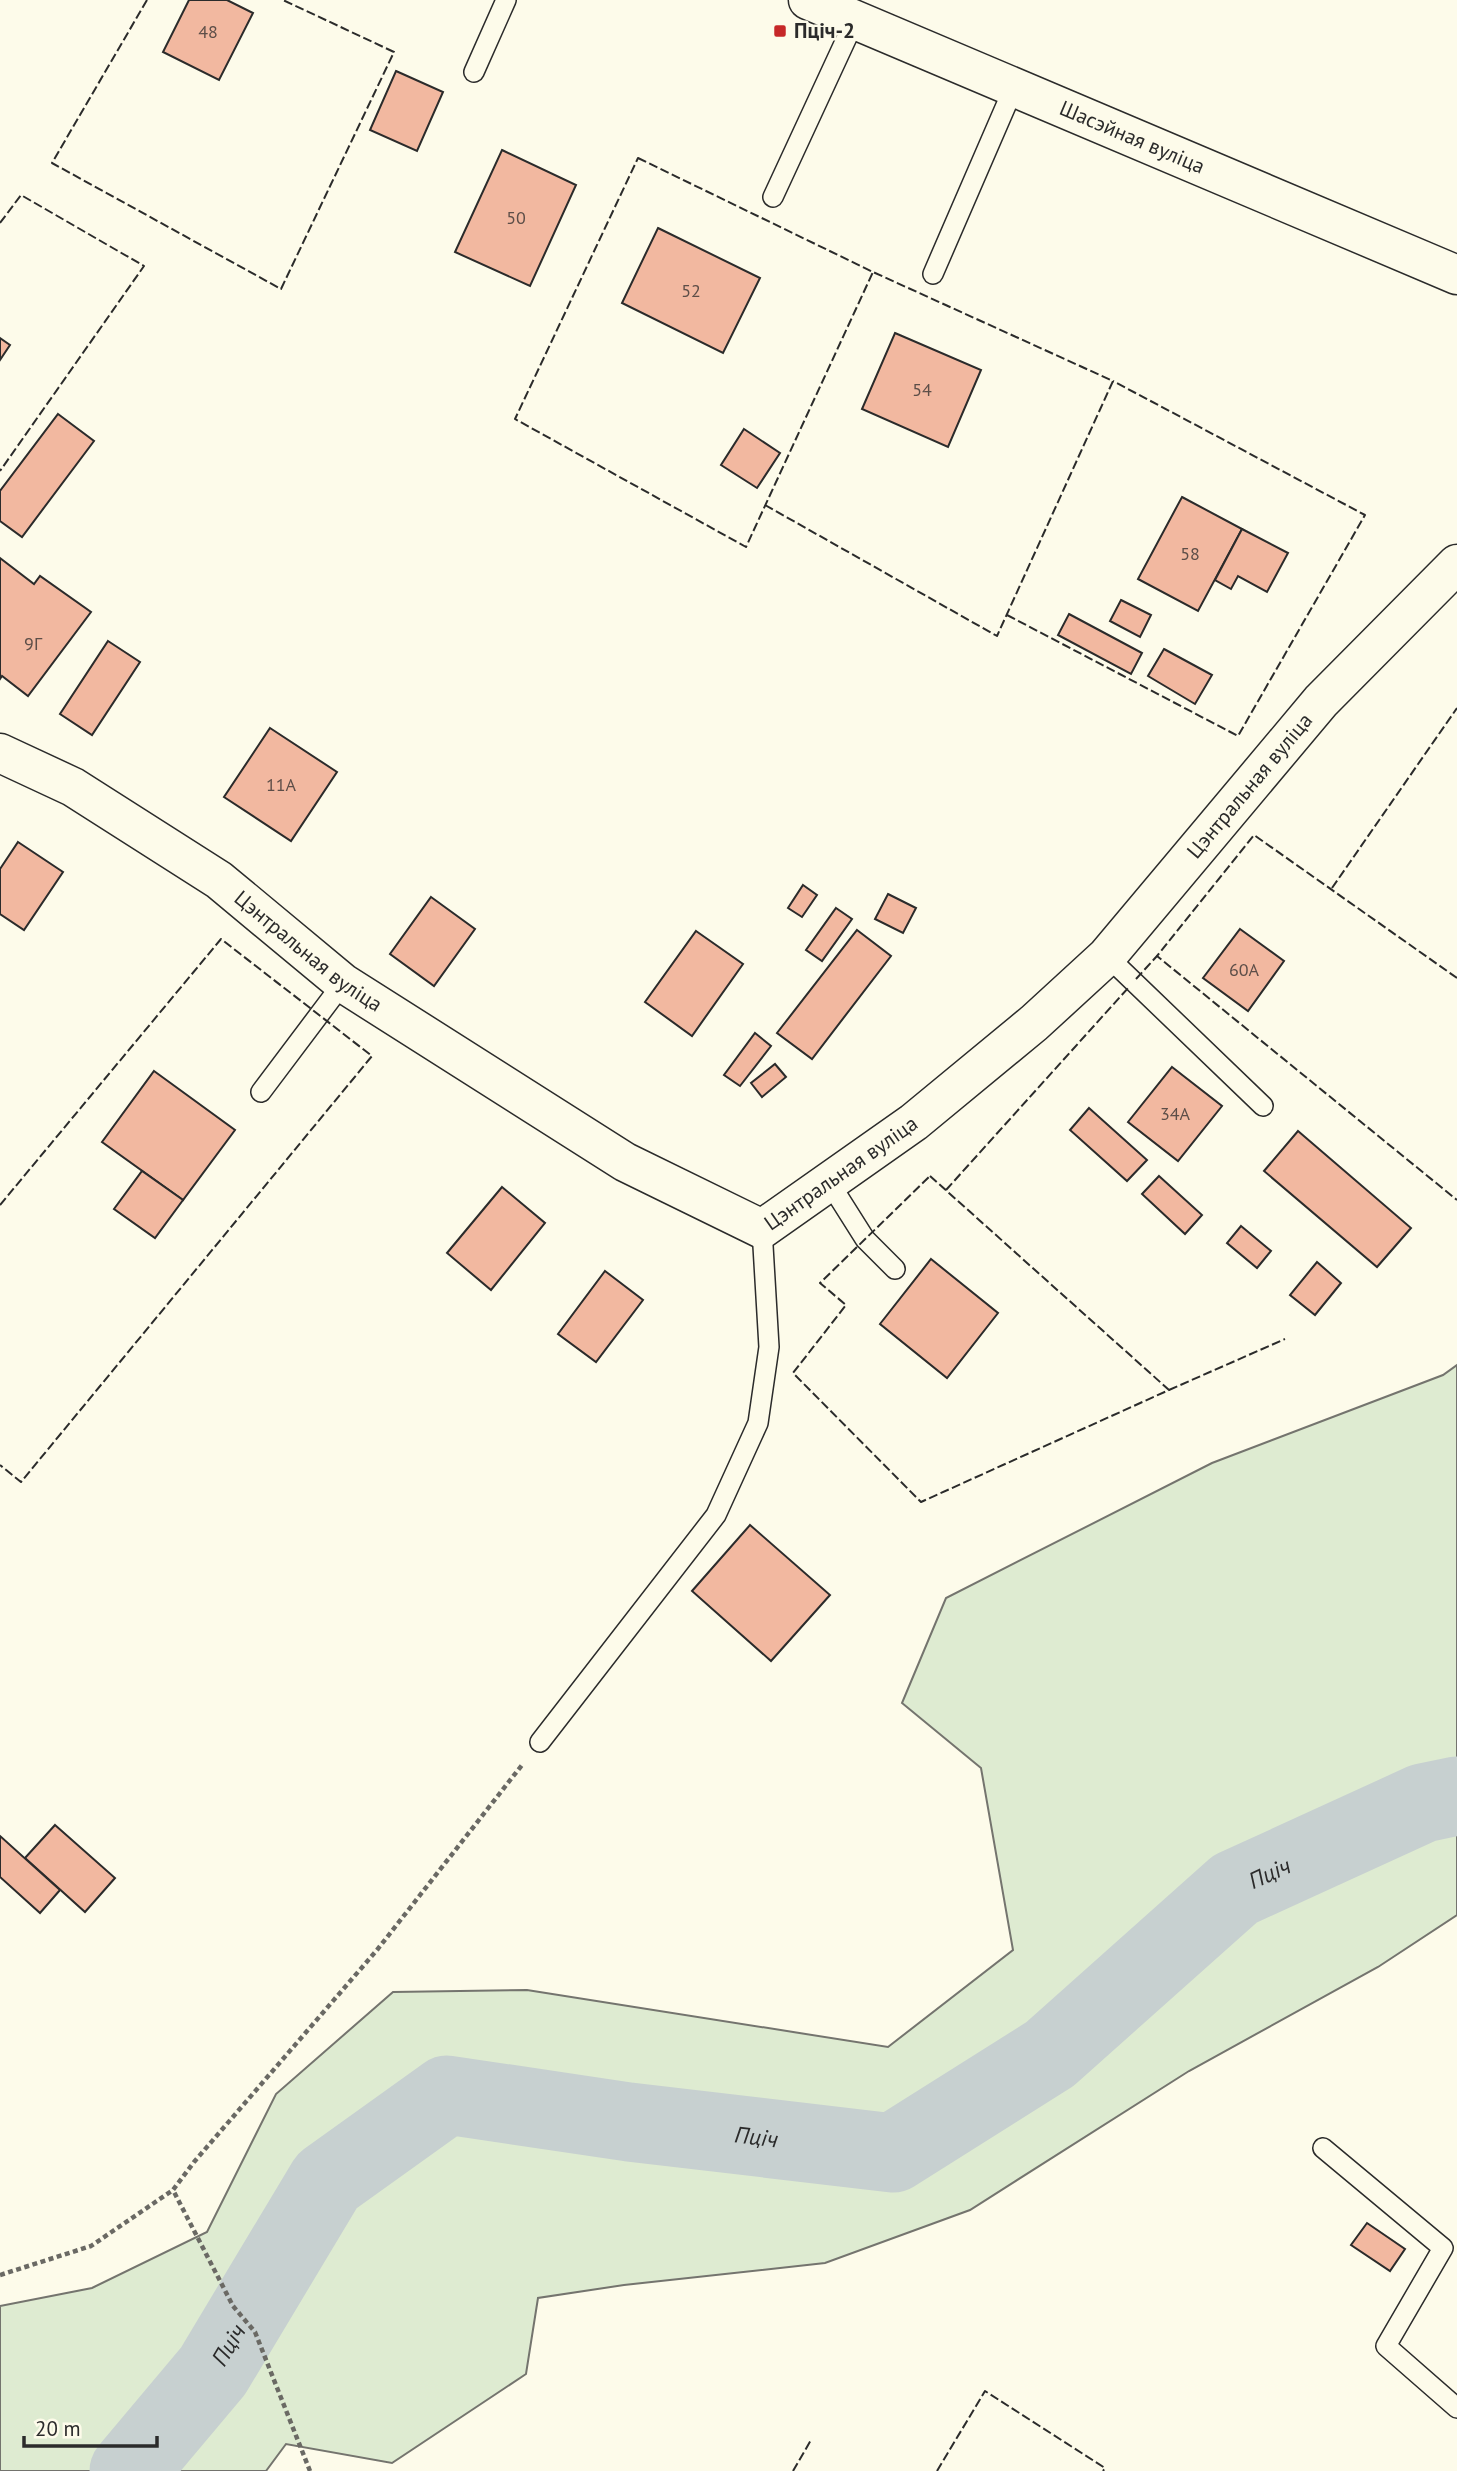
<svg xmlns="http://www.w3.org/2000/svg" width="1457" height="2471" viewBox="0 0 1457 2471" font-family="'PT Sans',sans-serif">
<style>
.green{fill:#deebd1;stroke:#74746e;stroke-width:2}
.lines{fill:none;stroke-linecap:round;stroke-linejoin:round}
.river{stroke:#c7d0d0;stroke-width:79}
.building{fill:#f2b8a0;stroke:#2b2b2b;stroke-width:2}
.service-casing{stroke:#2b2b2b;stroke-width:22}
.minor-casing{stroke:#2b2b2b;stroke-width:41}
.tertiary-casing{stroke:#2b2b2b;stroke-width:41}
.path{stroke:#6a6964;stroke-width:4.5;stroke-dasharray:5 3.5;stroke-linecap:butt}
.service{stroke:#fdfbea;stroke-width:19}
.minor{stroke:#fdfbea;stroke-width:38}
.tertiary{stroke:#fdfbea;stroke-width:38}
.fence{stroke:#2b2b2b;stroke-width:2;stroke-dasharray:9 3.5;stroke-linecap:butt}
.poi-dot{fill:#c62828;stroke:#fdfbea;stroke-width:2.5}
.labels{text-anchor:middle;stroke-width:5;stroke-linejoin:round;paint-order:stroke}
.number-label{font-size:18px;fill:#5d4e48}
.poi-label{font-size:21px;font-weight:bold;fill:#2b2b2b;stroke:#fdfbea;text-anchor:start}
.street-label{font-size:21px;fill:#2b2b2b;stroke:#fdfbea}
.water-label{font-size:23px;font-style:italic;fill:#2b2b2b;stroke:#fdfbea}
</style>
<rect width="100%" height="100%" fill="#fdfbea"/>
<polygon class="green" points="1457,1365 1457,1915 1378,1967 1189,2071 970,2210 825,2263 624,2285 538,2298 526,2374 392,2463 286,2444 266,2471 0,2471 0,2306 92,2288 207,2232 276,2094 393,1992 527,1990 888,2047 1013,1950 981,1768 902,1703 946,1598 1212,1463 1443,1375"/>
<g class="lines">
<path class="river" id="s1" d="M 129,2471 L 213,2371 L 327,2181 L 447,2095 L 629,2122 L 893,2153 L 1050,2054 L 1235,1889 L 1423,1803 L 1457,1796"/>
</g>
<g class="building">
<polygon points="189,0 227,0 253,13 219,80 163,52"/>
<polygon points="396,71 443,92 417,151 370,130"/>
<polygon points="502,150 576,185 530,286 455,252"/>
<polygon points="658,228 760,278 723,353 622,303"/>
<polygon points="895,333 981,370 948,447 862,409"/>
<polygon points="0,338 10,345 0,360"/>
<polygon points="58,414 94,441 22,537 0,521 0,491"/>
<polygon points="744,429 780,453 757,488 721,465"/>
<polygon points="1182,497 1242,529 1198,611 1138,579"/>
<polygon points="1242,529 1288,553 1267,592 1238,576 1231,589 1215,580"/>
<polygon points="0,558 34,584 40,576 91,612 28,696 2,676 0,679"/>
<polygon points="1121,600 1151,615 1140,637 1110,621"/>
<polygon points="1069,614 1142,653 1131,674 1058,635"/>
<polygon points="108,641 140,662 92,735 60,714"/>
<polygon points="1164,649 1212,675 1195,704 1148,676"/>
<polygon points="270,728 337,772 291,841 224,797"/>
<polygon points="18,842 63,872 24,930 0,914 0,869"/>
<polygon points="803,885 817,895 802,917 788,908"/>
<polygon points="888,894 916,908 903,933 875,919"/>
<polygon points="431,897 475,929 434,986 390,954"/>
<polygon points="836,908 852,919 822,961 806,950"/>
<polygon points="1240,929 1284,961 1248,1011 1203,978"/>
<polygon points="857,930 891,956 812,1059 777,1033"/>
<polygon points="696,931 743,964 692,1036 645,1002"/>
<polygon points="755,1033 771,1046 740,1086 724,1075"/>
<polygon points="775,1064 786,1077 762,1097 751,1083"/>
<polygon points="1172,1067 1222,1106 1178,1161 1128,1122"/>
<polygon points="154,1071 235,1130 183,1200 102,1142"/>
<polygon points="1089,1108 1147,1160 1127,1181 1070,1130"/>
<polygon points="1298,1131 1411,1228 1377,1267 1264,1171"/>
<polygon points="142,1171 183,1200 155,1238 114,1209"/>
<polygon points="1159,1176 1202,1215 1185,1234 1142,1194"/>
<polygon points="502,1187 545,1223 491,1290 447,1253"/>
<polygon points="1241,1226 1271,1251 1257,1268 1227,1243"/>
<polygon points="931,1259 998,1313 947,1378 880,1324"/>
<polygon points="1317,1262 1341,1283 1315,1315 1290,1295"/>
<polygon points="605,1271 643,1300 596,1362 558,1334"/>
<polygon points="750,1525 830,1595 771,1661 692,1591"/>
<polygon points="55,1825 115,1878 85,1912 25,1858"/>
<polygon points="0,1836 60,1890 40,1913 0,1877"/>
<polygon points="1367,2223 1405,2249 1390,2271 1351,2245"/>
</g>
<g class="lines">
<defs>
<g id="service">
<polyline points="474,72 506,0"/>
<polyline points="773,197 855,20"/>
<polyline points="933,274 1014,87"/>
<polyline points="1107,956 1263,1106"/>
<polyline points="261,1092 343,983"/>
<polyline points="829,1182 865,1239 895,1269"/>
<polyline points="540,1742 716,1515 758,1423 769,1347 762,1229"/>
<polyline points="1323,2148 1443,2248 1386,2346 1457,2408"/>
</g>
<g id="minor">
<path id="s2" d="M 0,753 L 73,787 L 219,880 L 343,983 L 625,1162 L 762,1229 L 914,1122 L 1034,1023 L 1107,956 L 1321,701 L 1457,564"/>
</g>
<g id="tertiary">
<path id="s3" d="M 808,0 L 1457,275"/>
</g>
</defs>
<use href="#service" class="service-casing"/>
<use href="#minor" class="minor-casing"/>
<use href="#tertiary" class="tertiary-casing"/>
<g class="path">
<polyline points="0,2275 91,2246 173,2190"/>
<polyline points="310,2471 255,2332 233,2306 173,2190 194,2162 377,1950 522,1765"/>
</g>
<use href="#service" class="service"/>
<use href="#minor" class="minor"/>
<use href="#tertiary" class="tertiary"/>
<g class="fence">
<polyline points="147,0 52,163 281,289 394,52 283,0"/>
<polygon points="638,158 873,272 746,547 515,419"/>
<polyline points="0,223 21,195 144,266 0,471"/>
<polyline points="765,505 997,636 1113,381 873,272"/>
<polyline points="1007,615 1238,736 1365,515 1113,381"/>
<polyline points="1332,888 1457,708"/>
<polyline points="1457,978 1254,835 1157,956 1457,1200"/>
<polyline points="1136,979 1157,956"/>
<polygon points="930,1176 1169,1390 921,1502 793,1373 846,1305 820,1283"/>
<polyline points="946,1190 1129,987"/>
<polyline points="0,1205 221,939 372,1056 21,1482 0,1465"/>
<polyline points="1169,1390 1285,1339"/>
<polyline points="793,2471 811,2440"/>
<polyline points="937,2471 985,2391 1105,2468 1103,2471"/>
</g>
</g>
<rect class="poi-dot" x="773" y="24" width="14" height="14" rx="3.5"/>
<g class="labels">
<g class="number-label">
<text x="208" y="38">48</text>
<text x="516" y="224">50</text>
<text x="691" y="297">52</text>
<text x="922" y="396">54</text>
<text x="1190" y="560">58</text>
<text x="33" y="650">9Г</text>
<text x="281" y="791">11А</text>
<text x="1244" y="976">60А</text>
<text x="1175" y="1120">34А</text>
</g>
<g class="poi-label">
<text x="794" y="38">Пціч-2</text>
</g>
<g class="street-label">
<text dy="7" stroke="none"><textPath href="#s3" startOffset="352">Шасэйная вуліца</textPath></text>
<text dy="7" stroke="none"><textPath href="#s2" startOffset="1564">Цэнтральная вуліца</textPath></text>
<text dy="7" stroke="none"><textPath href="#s2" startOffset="368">Цэнтральная вуліца</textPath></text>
<text dy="7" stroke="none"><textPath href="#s2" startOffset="998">Цэнтральная вуліца</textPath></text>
</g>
<g class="water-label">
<text dy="8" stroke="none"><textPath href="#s1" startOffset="1421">Пціч</textPath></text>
<text dy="8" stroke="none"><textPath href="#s1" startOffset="812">Пціч</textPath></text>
<text dy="8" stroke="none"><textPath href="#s1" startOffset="161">Пціч</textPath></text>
</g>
</g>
<path d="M24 2436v10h133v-10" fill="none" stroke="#2b2b2b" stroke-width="3.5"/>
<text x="35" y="2436" font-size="21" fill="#2b2b2b" stroke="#fdfbea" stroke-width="5" paint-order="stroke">20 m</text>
</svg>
